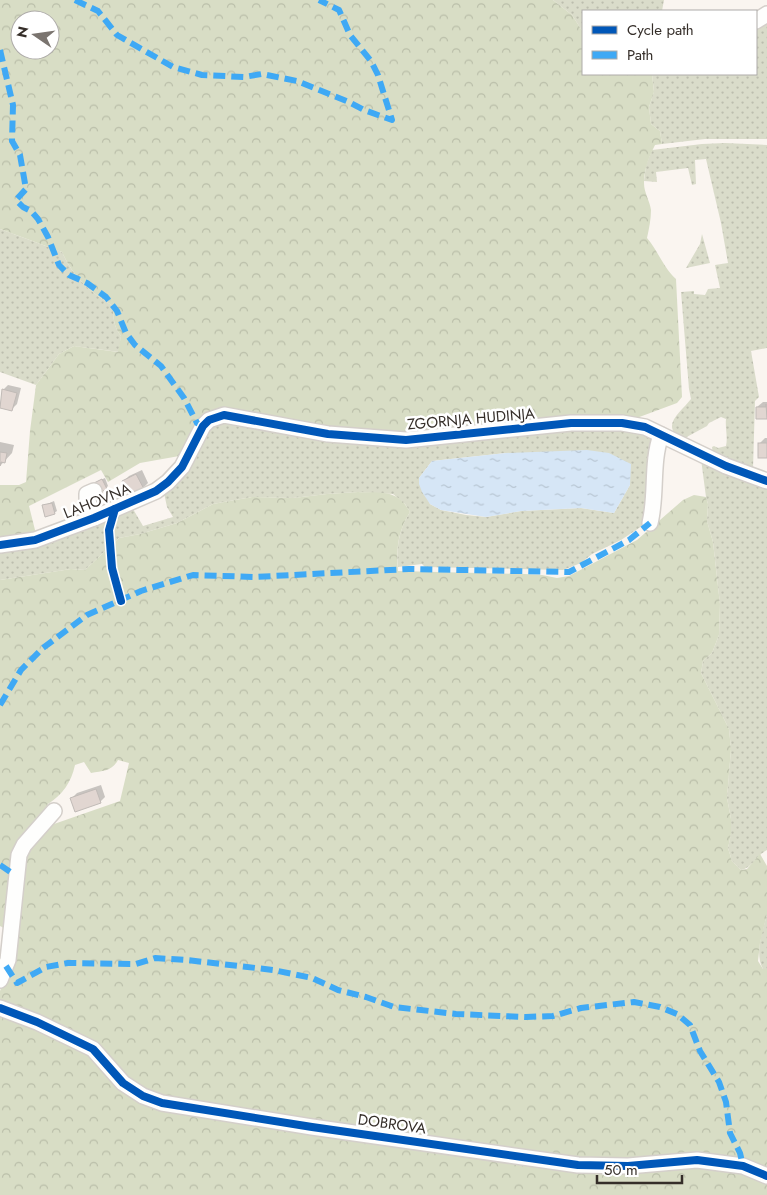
<svg xmlns="http://www.w3.org/2000/svg" width="767" height="1195" viewBox="0 0 767 1195" font-family="Jost,sans-serif">
<style>
.green{fill:url(#green-dots);fill-rule:evenodd}
.forest{fill:url(#forest-crowns);fill-rule:evenodd}
.water{fill:url(#water-ripples)}
.shadow{fill:#0003}
.building{fill:#e1d6d1;stroke:#c1bbb7}
.lines{fill:none;stroke-linecap:round;stroke-linejoin:round}
.minor-casing{stroke:#d4cfca;stroke-width:18}
.minor{stroke:#fefefd;stroke-width:15}
.quiet{stroke:#3fa9f5;stroke-width:6;stroke-dasharray:12 6;stroke-linecap:butt}
.cycleway-casing{stroke:#fff;stroke-width:11}
.cycleway{stroke:#0057b8;stroke-width:8}
.labels{text-anchor:middle;stroke-width:5;stroke-linejoin:round;paint-order:stroke}
.street-label{font-size:15px;fill:#352e29;stroke:#fff}
</style>
<defs>
<pattern id="green-dots" width="8" height="8" patternUnits="userSpaceOnUse" patternTransform="scale(1.25)"><rect width="8" height="8" fill="#dadcca"/><path d="M2 2h.1M6 6h.1" fill="none" stroke="#bcbdae" stroke-width="1.8" stroke-linecap="round"/></pattern>
<pattern id="forest-crowns" width="20" height="18" patternUnits="userSpaceOnUse" patternTransform="scale(1.25)"><rect width="20" height="18" fill="#d8ddc5"/><path d="M2 6a3 3 0 1 1 6 0M12 15a3 3 0 1 1 6 0" fill="none" stroke="#babea9"/></pattern>
<pattern id="water-ripples" width="26" height="14" patternUnits="userSpaceOnUse" patternTransform="scale(1.25)"><rect width="26" height="14" fill="#d6e6f6"/><path d="M2 4q2-2 4 0t4 0M15 11q2-2 4 0t4 0" fill="none" stroke="#b8c6d3"/></pattern>
</defs>
<rect width="100%" height="100%" fill="#faf5f0"/>
<g class="green">
<polygon points="553,0 664,0 662,11 583,11 583,32 572,15"/>
<polygon points="767,17 767,139 705,139 662,144 660,131 651,124 649,107 654,92 652,74 756,74 756,23"/>
<path d="M 725,143 L 767,145 L 767,348 L 751,351 L 759,397 L 755,401 L 753,469 L 713,455 L 712,447 L 714,446 L 718,448 L 726,446 C 728,437 725,428 726,419 L 721,417 L 709,423 L 707,426 L 683,439 C 658,427 682,411 691,399 L 689,389 L 681,292 L 694,291 L 694,294 L 705,295 L 708,289 L 720,288 L 715,265 L 728,263 L 721,223 L 706,159 L 695,160 L 696,184 L 692,185 L 688,168 L 656,172 L 657,182 L 644,181 L 646,165 L 652,150 L 702,144 Z"/>
<path d="M 0,229 L 62,252 C 73,277 90,292 113,306 C 113,317 114,328 121,336 L 119,352 L 74,346 L 59,354 L 36,385 L 0,372 Z"/>
<polygon points="702,234 710,263 686,268 700,244"/>
<path d="M 215,422 L 593,426 L 643,432 L 655,439 L 645,524 L 621,540 L 592,554 L 581,563 L 563,570 L 425,567 L 422,564 L 398,567 C 396,548 399,529 410,512 L 405,504 L 393,494 L 358,492 L 327,494 L 293,498 L 252,497 L 213,504 L 177,523 L 140,534 L 119,538 L 85,570 L 71,569 L 0,580 L 0,549 L 68,536 L 92,527 L 133,509 L 143,526 L 173,517 L 167,507 L 164,493 L 198,443 ZM 506,453 L 630,485 L 614,513 L 581,508 L 521,511 L 486,517 L 466,515 L 441,510 L 430,504 L 419,478 L 432,461 Z"/>
<path d="M 701,459 L 767,487 L 767,850 C 757,855 752,868 741,870 L 732,861 L 728,848 L 731,834 L 731,819 L 727,798 L 731,749 L 729,729 L 701,673 L 703,661 L 712,653 L 719,635 L 720,604 L 713,542 L 707,521 L 708,504 L 706,497 Z"/>
<path d="M 767,914 L 767,969 L 763,969 C 754,952 763,931 767,914 Z"/>
</g>
<g class="forest">
<path d="M 0,0 L 553,0 L 572,15 L 583,32 L 583,74 L 652,74 L 654,92 L 649,107 L 651,124 L 660,131 L 662,144 L 655,145 C 649,157 644,169 644,183 C 644,193 650,201 651,210 C 651,219 649,229 647,238 C 658,251 663,267 676,279 L 682,397 L 677,403 L 634,419 L 408,435 L 214,415 L 185,455 L 140,463 L 108,482 L 101,470 L 29,506 L 36,534 L 0,541 L 0,485 L 19,485 L 26,482 L 30,431 L 36,385 L 59,354 L 74,346 L 118,352 L 121,336 C 114,328 113,317 113,306 C 90,292 73,277 62,252 L 0,229 ZM 20,20 L 50,20 L 50,50 L 20,50 Z"/>
<path d="M 358,492 C 381,493 398,489 410,512 C 398,531 396,549 398,571 L 525,574 L 542,575 L 557,578 L 569,576 L 637,540 L 683,500 L 694,495 L 706,497 L 708,504 L 707,521 L 713,542 L 720,604 L 719,635 L 712,653 L 703,661 L 701,673 L 729,729 L 731,749 L 727,798 L 731,819 L 731,834 L 728,848 L 732,861 L 741,870 L 747,869 L 760,854 L 767,866 L 767,914 L 760,943 L 758,961 L 763,969 L 767,969 L 767,1195 L 0,1195 L 0,991 L 10,967 L 20,858 L 30,843 L 54,824 L 120,801 L 129,763 L 118,760 C 112,771 103,771 91,773 L 84,762 L 75,765 C 71,783 63,794 48,804 L 17,851 L 13,864 L 8,930 L 0,926 L 0,580 L 71,569 L 85,570 L 119,538 L 140,534 L 177,523 L 213,504 L 252,497 L 293,498 L 327,494 Z"/>
</g>
<polygon class="water" points="587,450 609,453 631,464 630,485 614,513 581,508 521,511 486,517 441,510 430,504 422,492 419,484 419,478 432,461 506,453"/>
<g class="shadow">
<polygon points="8,385 21,388 17,404 11,410 0,406 3,390"/>
<polygon points="763,402 767,402 767,418 757,417 757,407"/>
<polygon points="765,438 767,438 767,457 760,443"/>
<polygon points="0,442 14,445 12,453 0,466"/>
<polygon points="142,470 148,483 143,488 124,481 129,476"/>
<polygon points="105,478 108,486 106,488 98,481"/>
<polygon points="54,501 57,511 54,513 43,506"/>
<polygon points="101,785 105,797 100,802 71,799 77,793"/>
</g>
<g class="building">
<polygon points="2,389 17,393 12,411 0,408"/>
<polygon points="766,404 767,419 756,419 756,407 766,407"/>
<rect x="758" y="443" width="9" height="15"/>
<polygon points="0,452 7,453 5,463 1,462 0,466"/>
<polygon points="136,474 144,489 129,496 122,481"/>
<polygon points="102,479 107,489 99,493 94,483"/>
<polygon points="52,503 55,514 45,517 42,505"/>
<polygon points="96,789 101,803 75,812 70,798"/>
</g>
<g class="lines">
<defs>
<g id="minor">
<polyline points="756,21 767,14"/>
<polyline points="94,491 87,494 87,498 94,518"/>
<path d="M 650,523 C 657,495 651,463 661,435"/>
<polyline points="0,545 35,540 94,518 156,491 168,482 182,467 203,426 209,420 224,415 328,434 406,440 571,423 622,423 645,427 726,466 767,481"/>
<polyline points="0,980 8,960 19,855 24,845 54,811"/>
<polyline points="0,1008 37,1022 93,1049 123,1083 143,1096 162,1103 312,1127 578,1165 628,1166 697,1160 743,1166 767,1176"/>
</g>
</defs>
<use href="#minor" class="minor-casing"/>
<use href="#minor" class="minor"/>
<g class="quiet">
<polyline points="75,0 98,11 117,35 173,67 202,75 244,77 262,74 297,81 349,102 364,110 392,120 378,75 371,61 350,35 339,10 319,0"/>
<polyline points="0,50 13,105 12,141 20,155 26,189 16,200 23,207 31,211 38,219 48,237 59,265 69,275 87,283 106,297 117,311 126,333 135,345 161,366 184,398 197,423 203,426"/>
<polyline points="0,705 21,670 43,648 87,615 141,591 193,575 254,577 409,569 569,572 629,540 650,523"/>
<polyline points="0,865 12,873"/>
<polyline points="6,966 17,983 46,967 68,963 136,964 155,958 187,960 273,970 312,978 338,990 366,997 394,1007 456,1014 526,1017 553,1016 581,1008 634,1002 660,1007 677,1014 690,1025 700,1051 719,1082 726,1102 730,1133 740,1153 743,1166"/>
</g>
<defs>
<g id="cycleway">
<polyline points="115,509 109,530 112,568 121,601"/>
<polyline points="0,545 35,540 94,518 156,491 168,482 182,467 203,426 209,420 224,415 328,434 406,440 571,423 622,423 645,427 726,466 767,481"/>
<polyline points="0,1008 37,1022 93,1049 123,1083 143,1096 162,1103 312,1127 578,1165 628,1166 697,1160 743,1166 767,1176"/>
</g>
</defs>
<use href="#cycleway" class="cycleway-casing"/>
<use href="#cycleway" class="cycleway"/>
</g>
<g class="labels">
<g class="street-label">
<text transform="translate(471 419) rotate(-5)" y="5">ZGORNJA HUDINJA</text>
<text transform="translate(97 501) rotate(-22)" y="5">LAHOVNA</text>
<text transform="translate(392 1124) rotate(8)" y="5">DOBROVA</text>
</g>
</g>
<rect x="582" y="10" width="175" height="65" fill="#ffffff" stroke="#aeaba9"/>
<rect x="592" y="26" width="25" height="8" fill="#0057b8" stroke="#aeaba9"/>
<text x="627" y="35" font-size="15" fill="#352e29">Cycle path</text>
<rect x="592" y="51" width="25" height="8" fill="#3fa9f5" stroke="#aeaba9"/>
<text x="627" y="60" font-size="15" fill="#352e29">Path</text>
<g transform="translate(35 35) rotate(283)"><circle r="24" fill="#ffffff" stroke="#aeaba9"/>
<path d="M0-4L9 19L0 12L-9 19Z" fill="#7a746f"/>
<text y="-8" font-size="14" font-weight="bold" text-anchor="middle" fill="#352e29">N</text>
</g>
<path d="M597 1175v8h85v-8" fill="none" stroke="#352e29" stroke-width="2.5"/>
<text x="604" y="1175" font-size="15" fill="#352e29" stroke="#ffffff" stroke-width="4" paint-order="stroke">50 m</text>
</svg>
